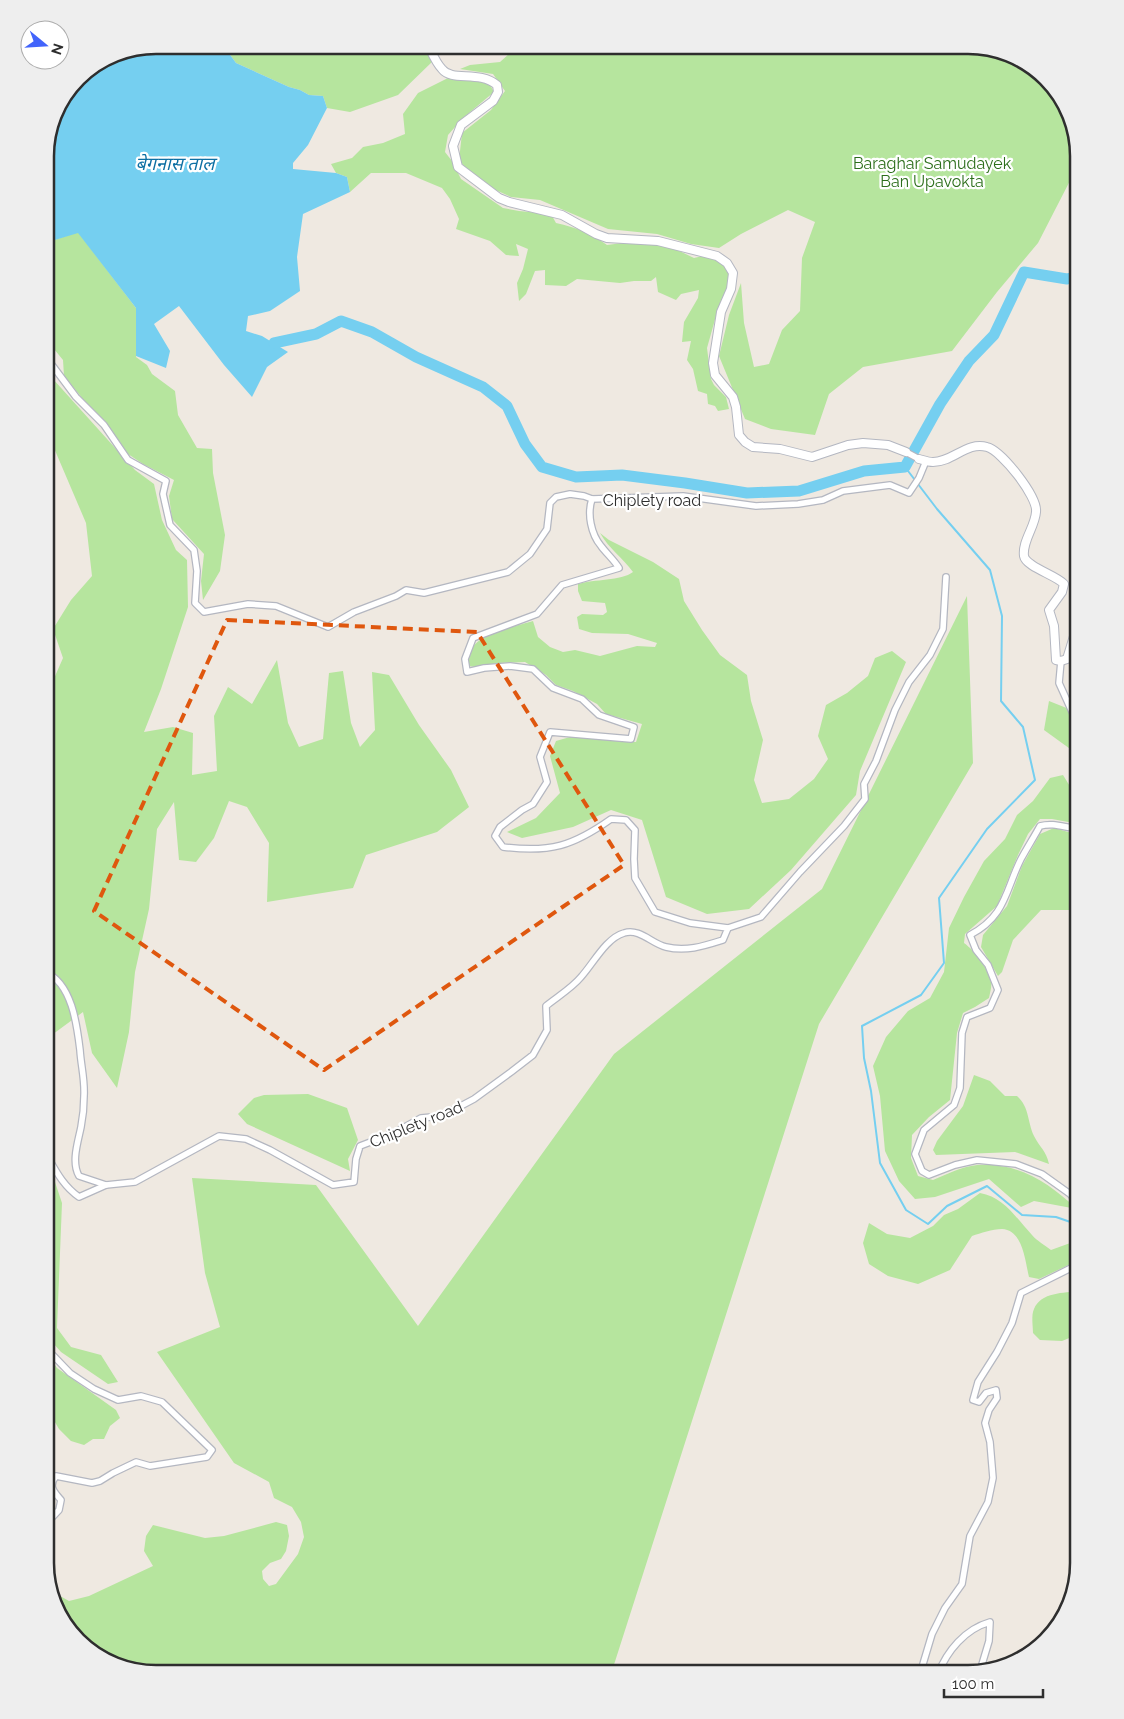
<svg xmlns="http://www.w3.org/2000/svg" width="1124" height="1719" viewBox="0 0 1124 1719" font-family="Raleway,'Noto Sans Devanagari',sans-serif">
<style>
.green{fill:#b6e59e}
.water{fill:#75cff0}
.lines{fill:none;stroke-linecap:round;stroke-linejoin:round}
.stream{stroke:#75cff0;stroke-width:2}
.river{stroke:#75cff0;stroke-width:11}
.minor-casing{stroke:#b4b7c1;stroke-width:8}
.secondary-casing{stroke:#b4b7c1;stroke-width:10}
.minor{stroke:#fff;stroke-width:5.5}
.secondary{stroke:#fff;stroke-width:8}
.marked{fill:none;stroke:#df570e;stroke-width:4;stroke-dasharray:10 6;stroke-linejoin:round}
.labels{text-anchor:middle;stroke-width:4.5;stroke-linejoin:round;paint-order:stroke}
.park-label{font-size:16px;fill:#2c6e1b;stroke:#fff}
.street-label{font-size:16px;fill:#2e2e2e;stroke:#fff}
.water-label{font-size:18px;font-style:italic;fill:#0d6fa3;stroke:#fff}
.rim{fill:none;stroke:#2e2e2e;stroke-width:2.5}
</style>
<rect width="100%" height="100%" fill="#efe9e1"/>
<g class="green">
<polygon points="223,45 425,45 434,60 398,95 350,112 327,108 323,96 309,95 300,90 289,87 236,63"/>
<polygon points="519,45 976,45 1030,63 1064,100 1071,125 1076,169 1038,243 997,292 952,351 863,367 829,394 815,435 771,429 745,419 719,356 729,315 741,283 744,323 754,367 769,364 782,330 800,311 802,258 815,222 788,210 741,234 719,248 691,244 657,234 608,229 540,200 511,197 478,182 459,160 462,133 491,110 505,91 493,74 460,69 470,65 500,62"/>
<path d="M 448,78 L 469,79 L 489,83 L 494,92 L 463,118 L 448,135 L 445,152 L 452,161 L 461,179 L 503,208 L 519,211 L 551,214 L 556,223 C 577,228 589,232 607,245 L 638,241 L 669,246 L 694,258 L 707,255 L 730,269 L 730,281 L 716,316 L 707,348 L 711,379 L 714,385 L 726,397 L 729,409 L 718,411 L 715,406 L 708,404 L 707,394 L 698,391 L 693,369 L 687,360 L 691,341 L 682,342 L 684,322 L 698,298 L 699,290 L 681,294 L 676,300 L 658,292 L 656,277 L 651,281 L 634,281 L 620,283 L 577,279 L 566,286 L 545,285 L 545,270 L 535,271 L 526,294 L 519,301 L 517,283 L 523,269 L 528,249 L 516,244 L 519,256 L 506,255 L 490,241 L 456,229 L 459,219 L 450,199 L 442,188 L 406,173 L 371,173 L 350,192 L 347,177 L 336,173 L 331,164 L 352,158 L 363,147 L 383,143 L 405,134 L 403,114 L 418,93 Z"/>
<polygon points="78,232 136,308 136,357 147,365 152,374 175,391 178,415 197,448 212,449 213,473 225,535 220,571 203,600 201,581 204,554 172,519 169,496 174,480 143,464 125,452 106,422 83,399 64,376 63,360 45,338 45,243"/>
<polygon points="53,379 135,470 154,484 162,520 176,550 187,560 188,607 161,689 144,732 173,727 193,733 192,775 217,771 214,716 228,687 252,704 277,660 288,723 299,747 323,739 329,673 343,671 351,723 360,747 375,730 372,672 389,675 419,725 451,770 469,807 437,832 366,855 353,888 267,902 269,843 247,807 229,801 214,838 196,862 179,860 174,802 157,829 149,909 135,972 129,1032 117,1088 92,1053 83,1012 45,1040 45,699 63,658 53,629 71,600 92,576 86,523 45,427 45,395"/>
<path d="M 600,533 L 609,540 L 653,562 L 679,579 L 684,601 L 702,630 L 720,655 L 747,675 L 751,701 L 763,740 L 754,780 L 762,803 L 789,799 L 814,779 L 828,759 L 818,736 L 826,705 L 847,693 L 868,676 L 875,658 L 892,651 L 906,662 L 860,771 L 856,795 L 791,870 L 749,909 L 707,914 L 666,897 L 642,820 L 611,810 L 573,827 L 522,838 L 507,832 L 536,818 L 560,793 L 550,756 L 556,741 L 570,737 L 636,742 L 642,724 L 606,714 L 597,704 L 573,691 L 556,685 L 546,675 L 525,662 L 498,663 L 475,667 L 469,666 C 469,661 469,654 471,650 C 478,634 517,626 533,621 L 538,637 L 550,647 L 563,652 L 575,650 L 600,656 L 637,646 L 655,647 L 657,643 L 628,634 L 592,633 L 579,629 L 577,617 L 582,614 L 603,615 L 607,612 L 605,603 L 582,601 L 578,591 L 578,584 C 594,579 621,581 633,572 C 622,557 610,550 600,533 Z"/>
<polygon points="967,596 973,763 819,1024 611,1674 148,1674 100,1659 60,1619 53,1592 69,1601 89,1596 153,1566 144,1551 146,1536 153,1525 205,1538 224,1536 276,1522 287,1525 289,1536 286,1551 281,1559 270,1563 262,1571 263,1579 269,1586 276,1584 298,1554 304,1537 301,1522 292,1507 274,1498 269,1482 234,1463 157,1352 220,1327 205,1273 192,1178 316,1185 418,1326 614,1054 822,889"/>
<polygon points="1049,701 1079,713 1079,750 1073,751 1044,730"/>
<path d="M 1063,775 L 1071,788 L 1079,787 L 1079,824 L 1052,819 L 1040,819 L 1028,834 L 1018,855 L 997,906 L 965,934 L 964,943 C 975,951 988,968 991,982 C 992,986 990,993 989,998 L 975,1007 L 963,1013 L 957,1033 L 950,1100 L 929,1117 L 912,1135 L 911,1158 L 918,1176 L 933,1180 C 947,1174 961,1167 977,1165 C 1018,1162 1048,1182 1077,1209 L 1034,1201 L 1021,1207 L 989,1179 L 935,1197 L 915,1199 L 899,1181 L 885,1151 L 880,1096 L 873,1066 L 886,1037 L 908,1011 L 930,998 L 944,972 L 949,928 L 964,897 L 984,861 L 1005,839 L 1017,815 L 1033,801 L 1050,778 Z"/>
<polygon points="1054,828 1079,835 1079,909 1074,910 1041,910 1013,940 1002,972 998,976 981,947 983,935 1007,906 1022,866 1040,834"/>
<path d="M 974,1075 L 990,1081 L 1005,1096 L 1017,1096 C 1030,1108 1027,1121 1034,1136 C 1040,1148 1046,1150 1049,1164 L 1015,1152 L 936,1155 L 933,1150 L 937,1141 L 963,1106 Z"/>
<polygon points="308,1094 347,1108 358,1140 348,1159 350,1171 247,1124 238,1114 254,1098 264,1095"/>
<polygon points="45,1168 55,1182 62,1203 57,1328 71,1347 101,1355 118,1382 108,1384 61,1352 45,1334"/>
<path d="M 980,1193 C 1004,1197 1016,1218 1032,1235 C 1037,1241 1045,1245 1051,1250 L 1073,1242 L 1079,1242 L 1079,1260 L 1039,1279 L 1029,1277 C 1025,1261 1023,1230 1002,1229 C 992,1229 981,1233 972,1236 L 950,1270 L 918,1284 L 888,1276 L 869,1264 L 863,1243 L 869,1223 L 887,1234 L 910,1238 L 933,1226 L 944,1215 L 958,1209 Z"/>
<path d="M 1079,1291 L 1079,1334 L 1062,1341 L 1040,1340 L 1033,1333 C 1033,1326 1031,1315 1034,1309 C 1041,1292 1064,1293 1079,1291 Z"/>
<polygon points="45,1350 57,1368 116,1410 120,1418 110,1426 104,1439 93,1439 84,1445 71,1441 59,1429 49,1412 45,1402"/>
</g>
<polygon class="water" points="155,45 223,45 236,63 289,87 300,90 309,95 323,96 327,108 308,145 293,163 293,169 336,173 347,177 350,192 303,214 297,257 300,291 270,311 248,316 246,331 262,336 288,352 267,367 252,397 224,365 179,306 154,324 170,351 166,368 136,356 136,308 78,233 45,243 45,148 54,113 78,77 113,53"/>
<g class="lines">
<polyline class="stream" points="905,467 937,509 990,570 1002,616 1001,701 1023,727 1035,780 987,829 939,898 944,963 921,995 862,1026 864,1058 871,1091 880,1163 906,1210 928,1224 947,1206 987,1186 1022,1215 1056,1217 1079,1225"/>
<polyline class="river" points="274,343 316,334 341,321 372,332 416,357 483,387 507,406 525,444 542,467 576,477 622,475 685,483 747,493 799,491 864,471 905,467 940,404 969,361 994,335 1024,272 1067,279 1079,276"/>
<defs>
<g id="minor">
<polyline points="45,370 52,365 76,397 104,425 128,460 166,481 163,494 170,525 194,550 197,571 195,603 204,612 248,604 276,606 328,627 354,612 396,596 406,590 424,593 508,572 530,554 547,529 550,503 556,497 570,494 584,496 592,499"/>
<polyline points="906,452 919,459"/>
<polyline points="1061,661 1059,683 1079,727"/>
<polyline points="728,928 761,917 800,872 844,826 865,799 864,784 876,761 895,710 909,682 930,655 943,629 946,577"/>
<path d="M 45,972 C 72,983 77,1025 80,1050 C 81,1066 85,1080 84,1096 C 84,1106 83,1117 81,1127 C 78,1142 71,1162 79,1176 L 106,1185"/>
<path d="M 45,1152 C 55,1169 62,1185 79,1197 L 106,1185 L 135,1182 L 219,1136 L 246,1139 L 270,1150 L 333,1185 L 354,1182 L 356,1159 L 360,1146 L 394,1133 L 421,1118 L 442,1116 L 474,1099 L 511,1072 L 533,1055 L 547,1030 L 546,1006 C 557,997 572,988 581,977 C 593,964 606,938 624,933 C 640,928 652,944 666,947 C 686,952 704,946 723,940 L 728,928 L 690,923 L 655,912 L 635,878 L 634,859 L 635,830 L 626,820 L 611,819 C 573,846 550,853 503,847 L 495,836 L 500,827 L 522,810 L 533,804 L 547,782 L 540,757 L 550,732 L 631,739 L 634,727 L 599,715 L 582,699 L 553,688 L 533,669 L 510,666 L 484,668 L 467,672 L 465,659 L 473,638 L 537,614 L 562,585 L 619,568 C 614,560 607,554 601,546 C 591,534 587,514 592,499 L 683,496 L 756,506 L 798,504 L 823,500 L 843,491 L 890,485 L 909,493 L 919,478 L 926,461"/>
<path d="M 1079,1205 L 1070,1194 L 1042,1174 L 1016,1164 L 977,1160 L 955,1165 L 929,1175 L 922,1171 L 915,1154 L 924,1130 L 954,1105 L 960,1088 L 962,1033 L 967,1017 L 990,1008 L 998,990 L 988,965 L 976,950 L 970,935 C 1006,916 1005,891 1021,859 C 1027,848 1034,837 1040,826 C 1054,822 1065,828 1079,829"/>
<path d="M 45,1525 L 59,1510 L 61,1500 C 54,1492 48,1486 56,1476 L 92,1483 L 100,1481 L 113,1473 L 136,1462 L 150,1466 L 207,1457 L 212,1450 L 162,1402 L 141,1396 L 118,1400 L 94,1389 L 70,1373 L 45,1347"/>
<polyline points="920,1674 932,1634 945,1608 962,1584 970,1536 988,1502 993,1478 990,1442 985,1423 989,1410 997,1398 996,1390 986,1393 979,1402 973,1400 978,1382 997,1352 1012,1323 1021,1293 1079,1264"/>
<path d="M 938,1674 C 947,1651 965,1629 990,1622 L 989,1641 L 980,1671"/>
</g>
<g id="secondary">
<path d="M 428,45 C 432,53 436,63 442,69 C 452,82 479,70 497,85 L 498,92 L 493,101 L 461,125 L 453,146 L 458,167 L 499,198 L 509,202 L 562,215 L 596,234 L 607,238 L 658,241 L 717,256 L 727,263 L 733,273 L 731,289 L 721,312 L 713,363 L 715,375 L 733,397 L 736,407 L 739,435 L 745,442 L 753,447 L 780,449 L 812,457 L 848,445 L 863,443 L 888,445 L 906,452"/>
<path d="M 919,459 C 923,460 928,462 933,462 C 953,462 967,441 987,447 C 1002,451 1038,497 1036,512 C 1035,527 1022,541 1024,556 C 1026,567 1056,575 1064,584 L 1062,592 L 1049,610 L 1054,626 L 1056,660 L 1061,661 L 1067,659 L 1079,620"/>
</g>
</defs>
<use href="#minor" class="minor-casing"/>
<use href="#secondary" class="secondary-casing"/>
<use href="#minor" class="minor"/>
<use href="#secondary" class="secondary"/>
</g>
<path class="marked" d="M 227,620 L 477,632 L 624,865 L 324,1070 L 94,911 Z"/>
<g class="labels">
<g class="park-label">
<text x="932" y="169">Baraghar Samudayek<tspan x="932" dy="18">Ban Upavokta</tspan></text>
</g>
<g class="street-label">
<text x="652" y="506">Chiplety road</text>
<text transform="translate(416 1124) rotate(-22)" y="6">Chiplety road</text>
</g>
<g class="water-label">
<text x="175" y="170">बेगनास ताल</text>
</g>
</g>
<path d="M0 0H1124V1719H0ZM156 54H968A102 102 0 0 1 1070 156V1563A102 102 0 0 1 968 1665H156A102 102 0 0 1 54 1563V156A102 102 0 0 1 156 54Z" fill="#eee" fill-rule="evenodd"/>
<path class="rim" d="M156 54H968A102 102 0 0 1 1070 156V1563A102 102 0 0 1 968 1665H156A102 102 0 0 1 54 1563V156A102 102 0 0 1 156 54Z"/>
<g transform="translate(45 45) rotate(108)"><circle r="24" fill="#ffffff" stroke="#ababab"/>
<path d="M0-4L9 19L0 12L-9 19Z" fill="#4264fb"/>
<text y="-8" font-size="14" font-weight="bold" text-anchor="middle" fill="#2e2e2e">N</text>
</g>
<path d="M944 1689v8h99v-8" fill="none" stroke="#2e2e2e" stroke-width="2.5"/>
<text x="952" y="1689" font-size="15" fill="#2e2e2e" stroke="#ffffff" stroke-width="4" paint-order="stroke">100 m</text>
</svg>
